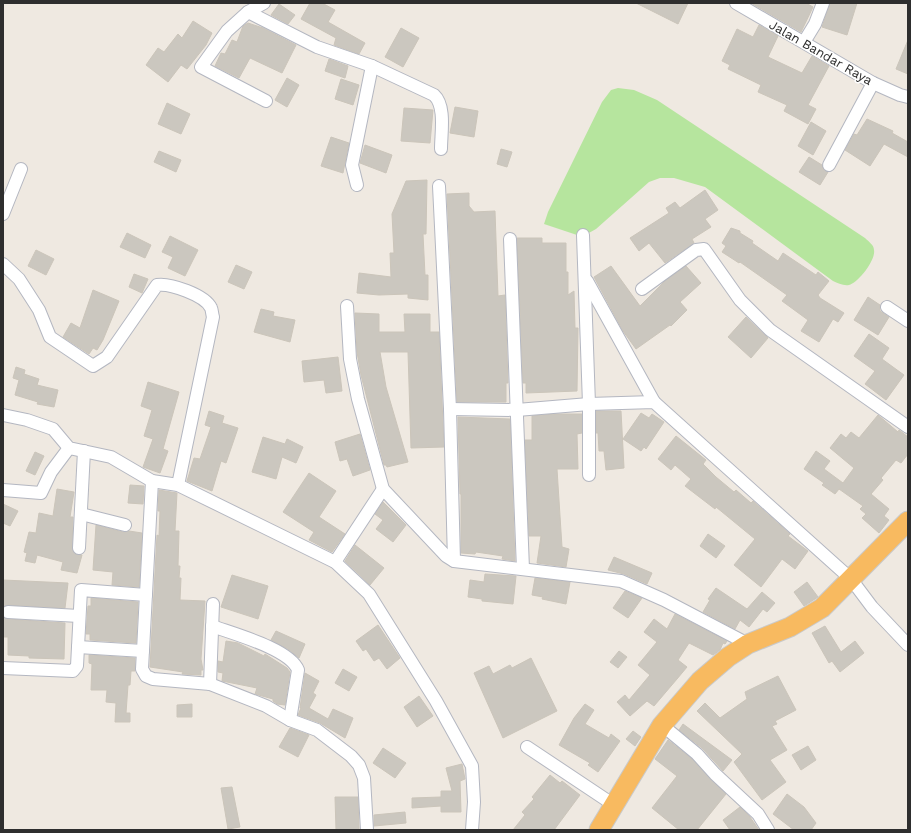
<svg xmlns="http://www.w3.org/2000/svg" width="911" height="833" viewBox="0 0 911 833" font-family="'Work Sans',sans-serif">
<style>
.green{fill:#b6e59e}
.building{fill:#cbc7bf;stroke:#cbc5ba}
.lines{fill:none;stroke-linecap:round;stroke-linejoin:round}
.minor-casing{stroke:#b4b7c1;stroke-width:14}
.trunk-casing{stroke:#c9c9c9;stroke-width:21}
.minor{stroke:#fff;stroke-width:12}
.trunk{stroke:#f8ba60;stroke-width:19}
.labels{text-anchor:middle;stroke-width:3;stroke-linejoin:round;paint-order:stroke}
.street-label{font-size:13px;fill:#2e2e2e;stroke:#fff}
</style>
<rect width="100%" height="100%" fill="#efe9e1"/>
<path class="green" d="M 618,88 L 634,90 L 657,100 L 865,238 C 869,242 874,245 874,250 C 876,260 858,283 849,285 C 843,286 838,283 833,281 L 705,187 L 674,178 L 660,178 L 649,182 L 596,229 L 587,234 L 577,235 L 544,224 L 548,212 L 602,102 L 611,90 Z"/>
<g class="building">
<polygon points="310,3 322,3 335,10 328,22 365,43 359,54 334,45 336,38 301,19"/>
<polygon points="636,3 688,3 678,24"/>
<polygon points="751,3 806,3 813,7 801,32"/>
<polygon points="830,3 857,3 847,35 822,27"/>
<polygon points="279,4 295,15 288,24 271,15"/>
<polygon points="193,21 212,33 206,45 187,69 181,65 168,82 146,65 158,48 164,52 178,34 182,38"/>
<polygon points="248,23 263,28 296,45 282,73 250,58 239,78 215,66 221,53 225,54 232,40 237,42 243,26"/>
<polygon points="759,25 778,36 768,57 802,73 812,56 829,66 808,105 816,109 808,124 784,111 787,105 758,92 761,85 728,69 730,65 722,61 737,29 753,37"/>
<polygon points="401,28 419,38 403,67 385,57"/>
<polygon points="908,40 908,74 896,69"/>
<polygon points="329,59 348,66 345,78 325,71"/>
<polygon points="287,78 299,85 287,107 275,100"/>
<polygon points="341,79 359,85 353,105 335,99"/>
<polygon points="167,103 190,114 181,134 158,124"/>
<polygon points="455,107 478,111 474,137 450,133"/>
<polygon points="404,108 433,110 430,143 401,141"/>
<polygon points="867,119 893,131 892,133 908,142 908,157 884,144 870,166 845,150 854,134 857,135"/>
<polygon points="811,122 826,131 813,155 798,146"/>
<polygon points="331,137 349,143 343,173 321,166"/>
<polygon points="365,145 392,155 386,173 360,163"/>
<polygon points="501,149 512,152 507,167 497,164"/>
<polygon points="159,151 181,160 176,172 154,162"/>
<polygon points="809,157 822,165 823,169 828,172 820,185 799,172"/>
<polygon points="427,180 426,234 423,234 425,275 428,275 428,300 408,298 408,294 379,295 357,293 359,273 391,277 390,253 394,253 392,214 406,181"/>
<polygon points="705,190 718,210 705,219 711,227 692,239 694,243 665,263 649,243 639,251 630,238 669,213 666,208 675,202 680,208"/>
<polygon points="469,193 469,206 474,212 495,211 498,296 505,295 508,383 506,383 506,402 457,402 447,194"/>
<polygon points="731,228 740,231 740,233 753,241 752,243 778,261 783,253 816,275 818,272 829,281 818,295 820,298 844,313 838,322 833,319 819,342 801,331 808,320 782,301 787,295 740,262 739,263 722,252 726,246 722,243"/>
<polygon points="127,233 151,245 145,258 120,247"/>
<polygon points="170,236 198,250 185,276 168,268 173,257 162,252"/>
<polygon points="517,238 542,238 542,243 566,243 566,272 568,272 568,295 574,291 575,328 578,328 577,391 526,393 526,383 523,383"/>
<polygon points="36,250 54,259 46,275 28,266"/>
<polygon points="236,265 252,272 244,289 228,282"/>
<polygon points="611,266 640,306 665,281 686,266 701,283 680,302 687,310 671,326 670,325 636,349 623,331 594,277"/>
<polygon points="134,274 148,279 142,293 129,287"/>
<polygon points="93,290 119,301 103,340 97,350 93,348 89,354 63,337 71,323 80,328"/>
<polygon points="868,297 880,305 880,311 889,317 878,335 854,320"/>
<polygon points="261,309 274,312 273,316 295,320 290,342 254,332"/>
<polygon points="355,313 379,314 379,332 405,332 404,314 430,314 430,332 439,332 444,447 411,448 408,352 380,352 386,387 408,462 387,467 386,465 384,465 361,375 357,352"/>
<polygon points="746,317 768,338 751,358 728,337"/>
<polygon points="869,334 889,348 882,359 904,375 886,400 865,384 875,371 854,356"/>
<polygon points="338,357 342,391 326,393 324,380 304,382 302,361"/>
<polygon points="16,367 25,370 24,374 39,379 37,385 58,390 54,407 37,404 38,402 15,395 19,380 13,378"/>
<polygon points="148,382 179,392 163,449 168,451 160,473 143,467 153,439 144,436 152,410 141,406"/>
<polygon points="209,411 224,416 222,423 238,428 226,463 221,461 212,491 187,481 194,458 200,459 211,427 205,425"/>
<polygon points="596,411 621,411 624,468 606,470 604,451 599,451 598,433 596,433"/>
<polygon points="641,413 649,418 652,414 664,422 646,449 644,447 641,451 623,439"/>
<polygon points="555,414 582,414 582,433 577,434 578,469 557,469 562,547 569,549 566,567 537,563 541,536 529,536 525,440 532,440 532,416"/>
<polygon points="878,415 898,432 899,430 908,437 908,454 901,463 896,460 881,478 883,480 871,494 889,509 884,516 889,520 879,533 862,518 866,514 860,509 863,506 839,489 835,494 822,485 824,483 804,469 816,451 830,461 824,469 843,483 854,468 830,448 841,434 846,438 851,432 859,438"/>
<polygon points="458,417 510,419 515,561 502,559 503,556 476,552 475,554 461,553 461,494 460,494"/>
<polygon points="360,434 370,470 353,476 347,459 340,461 335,442"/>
<polygon points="676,436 706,460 703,464 716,477 734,492 736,490 751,503 753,501 790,534 788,536 808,551 795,569 782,559 761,587 734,565 755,539 716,507 715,509 685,486 691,479 675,465 671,470 658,459"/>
<polygon points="263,437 285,444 287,439 303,447 296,463 282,457 276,479 252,472"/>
<polygon points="35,452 44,456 35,475 26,471"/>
<polygon points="309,473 336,491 319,517 345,534 332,552 309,540 314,532 283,512"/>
<polygon points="130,485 144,486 143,504 128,503"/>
<polygon points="57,489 74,492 70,517 73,517 72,548 75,554 82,555 77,573 61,570 63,562 37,555 35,563 25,561 27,553 24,552 29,532 36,533 39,513 53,516"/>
<polygon points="159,490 177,493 175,531 179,531 178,566 180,566 179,578 181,578 180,600 205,601 201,659 203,670 201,670 201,675 182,674 183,672 150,667 157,535 159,536 160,511 158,511"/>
<polygon points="383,502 406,525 393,542 376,529 383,520 375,514"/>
<polygon points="3,504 18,511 10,526 3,523"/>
<polygon points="96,525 123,532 129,531 142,533 139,587 112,585 113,572 93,570"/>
<polygon points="708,534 725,546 716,558 700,546"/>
<polygon points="355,545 384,568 370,585 345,561"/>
<polygon points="614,557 652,573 647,584 624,574 608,570"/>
<polygon points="485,574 516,576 513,604 482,601 482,599 468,597 470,580 484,582"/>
<polygon points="232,575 268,586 258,619 221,607"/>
<polygon points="535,578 570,582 566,604 542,599 543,597 532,595"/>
<polygon points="3,580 68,583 65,608 8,605 3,607"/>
<polygon points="807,582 818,597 804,606 794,592"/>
<polygon points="716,588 747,609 762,592 775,603 767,612 763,609 749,627 740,620 735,629 703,612 710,600 708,599"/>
<polygon points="625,591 642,598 628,618 613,608"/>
<polygon points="91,598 138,602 136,643 90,640 90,634 86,634 88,606 91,606"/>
<polygon points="675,614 727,641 725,644 723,643 720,650 713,655 689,643 678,660 687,667 677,679 654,706 647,701 630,716 617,702 625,695 629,700 650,675 638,665 657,642 644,632 654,619 667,629"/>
<polygon points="3,617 8,619 65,623 64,659 29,658 29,656 8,655 8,637 3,637"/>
<polygon points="378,625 400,658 387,669 379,658 374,661 366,649 363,651 356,641"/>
<polygon points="825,626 841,652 855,641 864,653 840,672 832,661 829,663 812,633"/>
<polygon points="276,631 305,644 299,658 288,649 271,640"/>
<polygon points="226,641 238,643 264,656 265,654 287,668 290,672 285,705 277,704 273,701 273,699 255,694 257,688 222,681 223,673 218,672 218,661 223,662"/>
<polygon points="619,651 627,657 618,668 610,662"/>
<polygon points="89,655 135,658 135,671 131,671 130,685 128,685 126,713 130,713 130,722 115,722 116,703 106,702 107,690 91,690 92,664 89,663"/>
<polygon points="531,658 557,711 503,738 474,673 489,666 493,674 510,665 512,668"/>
<polygon points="343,669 357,677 349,691 335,683"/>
<polygon points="305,673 319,681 313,693 316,695 309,708 328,719 333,709 353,718 345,738 320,723 298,715 301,708 300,708"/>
<polygon points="778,676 796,710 775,721 777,724 772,726 787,750 770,760 786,782 762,800 734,762 742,754 697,711 705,703 720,718 747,699 745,692"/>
<polygon points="419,696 433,716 417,727 404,707"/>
<polygon points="192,704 192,717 177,717 177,705"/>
<polygon points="585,704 594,710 585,724 609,738 611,734 620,741 598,772 588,765 590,763 559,745 574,718"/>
<polygon points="683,724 732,760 723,771 702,748 679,730"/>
<polygon points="290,728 309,735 298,757 279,747"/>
<polygon points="633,731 641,737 635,746 626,739"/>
<polygon points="668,740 692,759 726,794 697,830 679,830 652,808 677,776 655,759"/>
<polygon points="808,746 816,760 801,770 792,755"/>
<polygon points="383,748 406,763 395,778 373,763"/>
<polygon points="462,764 465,779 460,781 461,812 441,812 441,806 412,808 412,798 441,797 441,791 452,791 446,768"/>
<polygon points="550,775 560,783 562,781 580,795 554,830 513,830 525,815 522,812 534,799 532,797"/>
<polygon points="232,787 240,827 228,829 221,788"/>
<polygon points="787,794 804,807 816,823 811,830 794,830 773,814"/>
<polygon points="335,797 358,797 359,830 336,830"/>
<polygon points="740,807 750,817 759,830 730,830 723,820"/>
<polygon points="405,812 406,823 374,826 374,815"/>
</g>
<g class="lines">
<defs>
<g id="minor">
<polyline points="264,3 248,12 227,31 201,67 266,101"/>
<polyline points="736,3 873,83 900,95 908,97"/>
<path d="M 248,12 L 317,47 L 372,66 L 434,95 C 446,106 441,133 441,149"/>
<polyline points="804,42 815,24 823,3"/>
<polyline points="829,165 873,83"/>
<polyline points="357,185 352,165 372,66"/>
<polyline points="439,186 450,409 454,561"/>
<polyline points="3,214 21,169"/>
<polyline points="583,235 589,404 589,475"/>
<polyline points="510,239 523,569"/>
<path d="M 3,264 L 19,279 L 39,310 L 50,337 L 93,366 L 107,357 L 157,285 C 170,283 205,295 211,308 C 212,310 212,314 213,317 L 178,485"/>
<polyline points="587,281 654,402"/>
<polyline points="642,289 696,250 704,249 740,300 770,330 908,427"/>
<polyline points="347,306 350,359 358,399 383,489 446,556 454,561 621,581 664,600 748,644"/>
<polyline points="887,307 908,321"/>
<polyline points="450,409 517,410 589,404 654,402 851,579 872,607 908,645"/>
<polyline points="3,415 27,420 53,429 69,448 111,457 152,481 178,485 335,562 369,594 436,701 472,766 474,802 472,830"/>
<polyline points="152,481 142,669 146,676 153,679 210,684 266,706 290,720 317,730 351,756 359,765 364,778 367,830"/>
<polyline points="3,490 41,493 51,472 69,448"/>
<polyline points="81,514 125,525"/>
<polyline points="79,548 84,451"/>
<polyline points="335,562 383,489"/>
<polyline points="8,612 79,616"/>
<path d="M 212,626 C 234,634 290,649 298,670 L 290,720"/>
<polyline points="78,647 143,651"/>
<polyline points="3,668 73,671 77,666 81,590 146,595"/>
<polyline points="210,684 213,604"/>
<polyline points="662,725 697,754 715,774 758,814 768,830"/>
<polyline points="527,747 614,805"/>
</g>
<polyline id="trunk" points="599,830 662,725 700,681 728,657 748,644 790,627 822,608 908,521"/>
</defs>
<use href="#minor" class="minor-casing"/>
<use href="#trunk" class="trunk-casing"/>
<use href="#minor" class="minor"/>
<use href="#trunk" class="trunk"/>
</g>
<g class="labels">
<g class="street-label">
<text transform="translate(821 52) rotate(30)" y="5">Jalan Bandar Raya</text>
</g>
</g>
<rect width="911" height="833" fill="none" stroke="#2e2e2e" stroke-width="8"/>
</svg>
